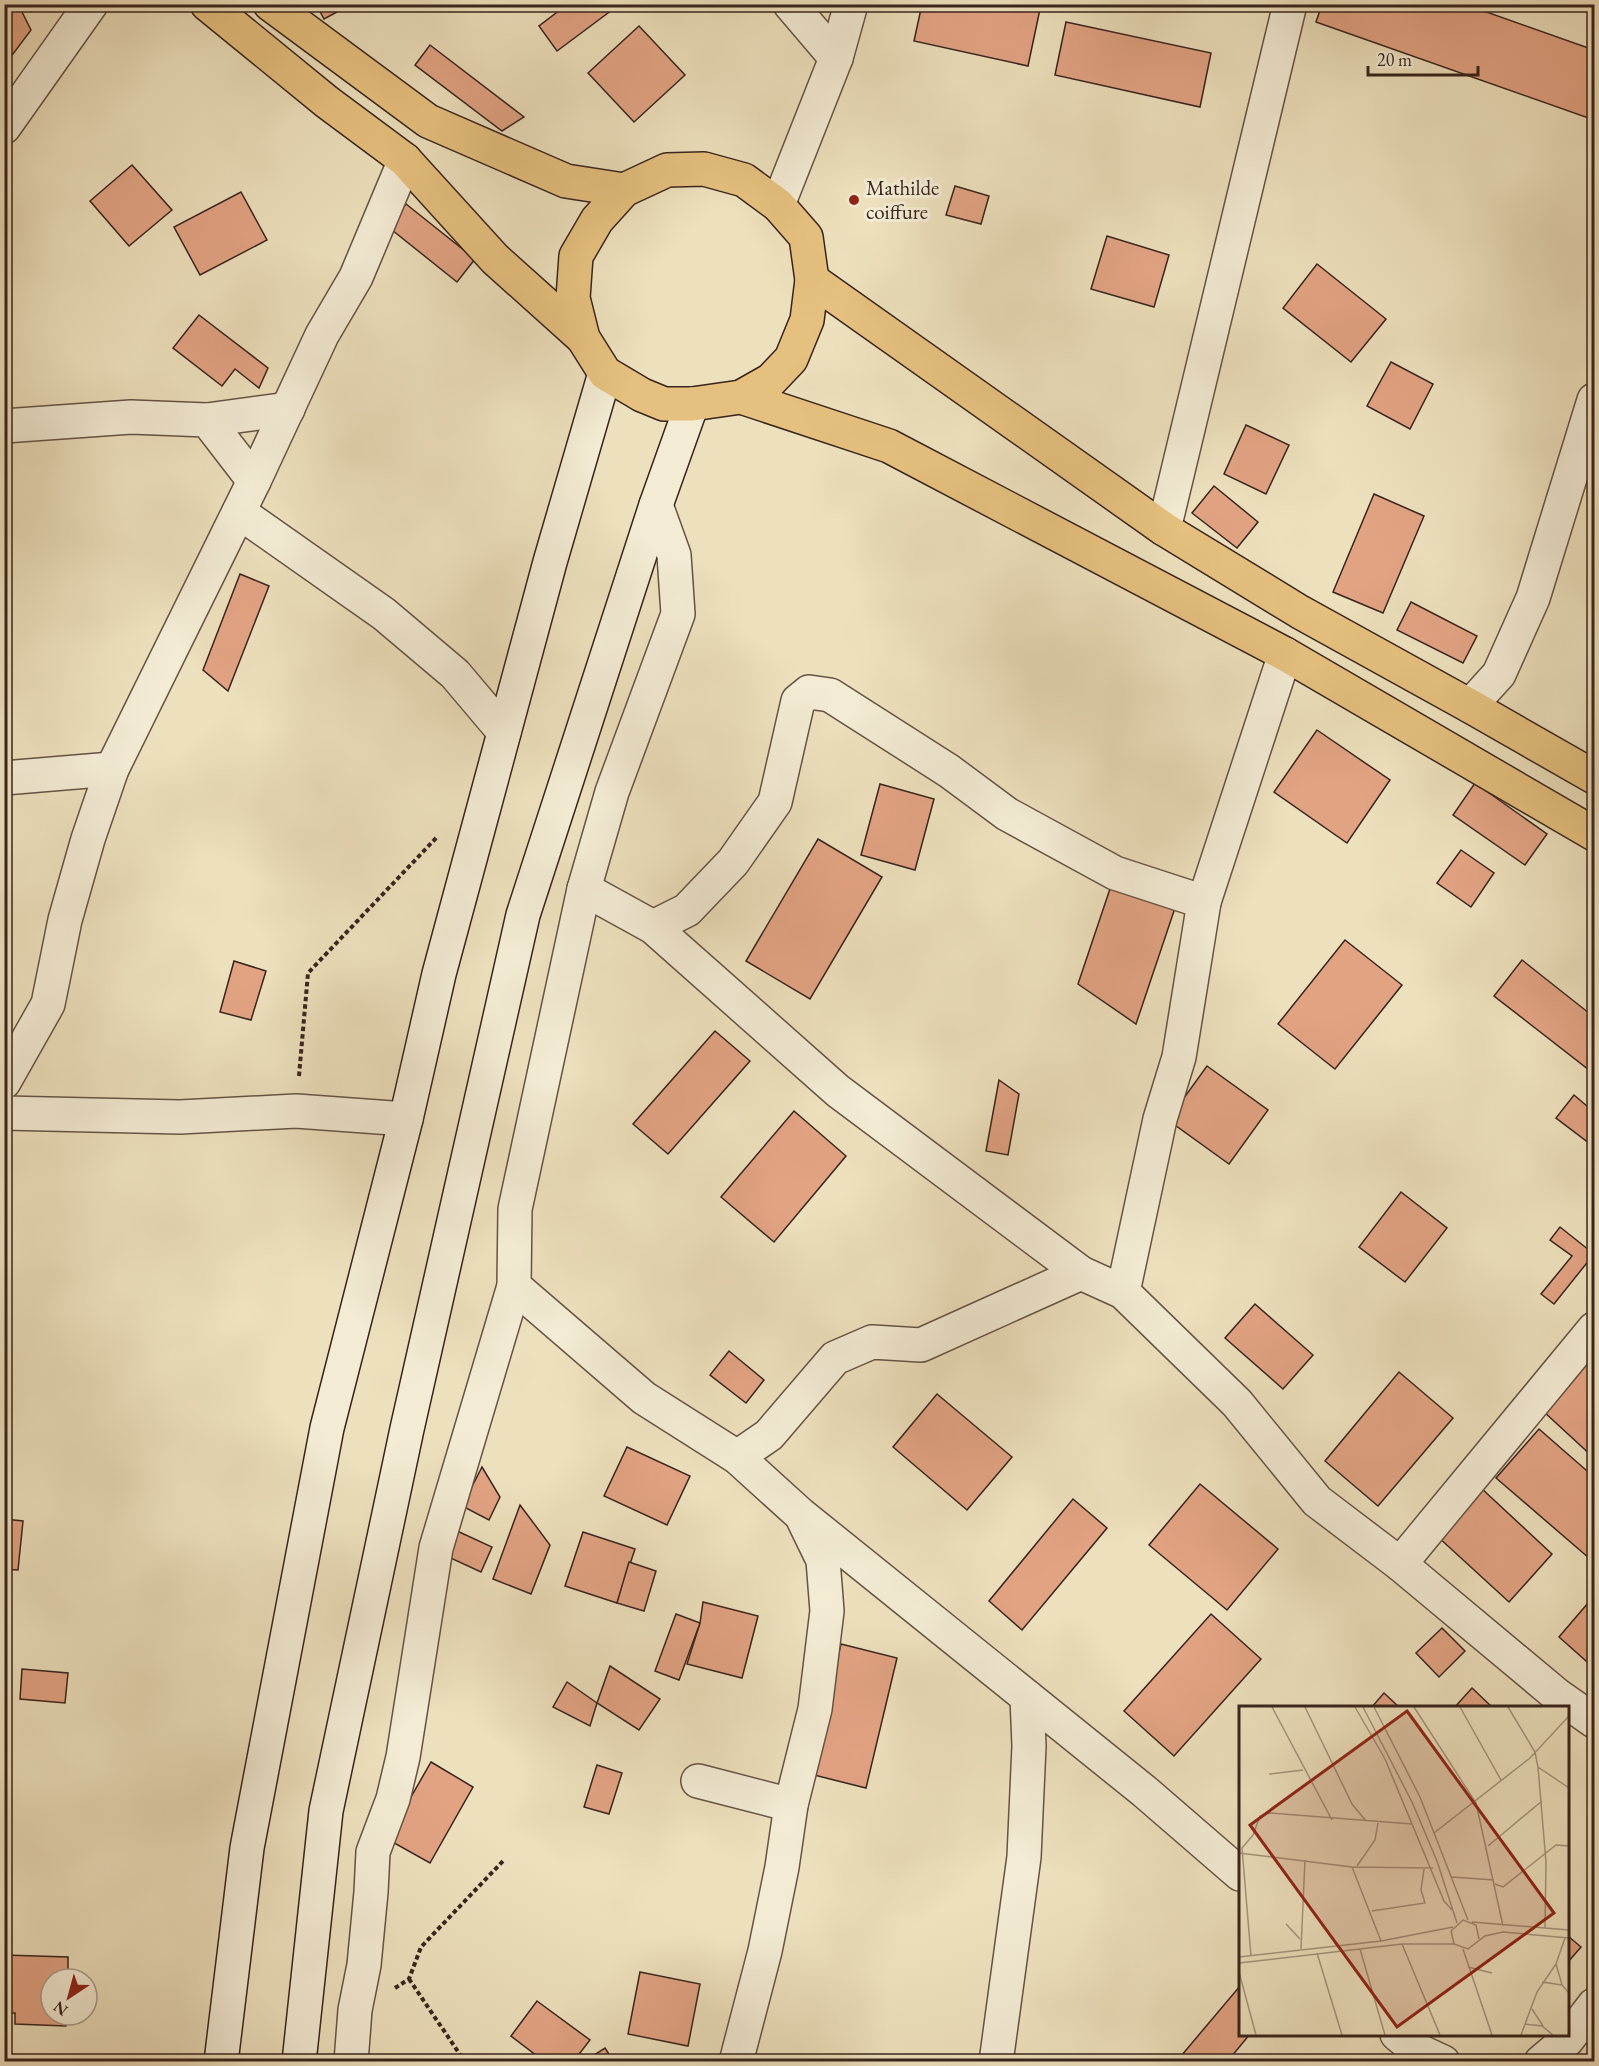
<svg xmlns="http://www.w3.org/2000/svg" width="1599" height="2066" viewBox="0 0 1599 2066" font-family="'EB Garamond',serif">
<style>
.building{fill:#e2a383;stroke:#38241d;stroke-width:1.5}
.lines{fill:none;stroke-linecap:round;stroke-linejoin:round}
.street-casing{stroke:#655345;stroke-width:36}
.secondary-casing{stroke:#38241d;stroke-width:36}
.primary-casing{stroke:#38241d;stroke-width:36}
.path{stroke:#38241d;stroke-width:4;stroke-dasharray:4.5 3;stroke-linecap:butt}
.street{stroke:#f3ebd4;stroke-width:33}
.secondary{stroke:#f3ebd4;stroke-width:33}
.primary{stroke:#e6c07e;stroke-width:33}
.poi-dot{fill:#8f2418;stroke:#f3ebd4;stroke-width:2}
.labels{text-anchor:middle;stroke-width:6;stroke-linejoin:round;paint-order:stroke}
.poi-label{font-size:21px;fill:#38241d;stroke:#f3ebd4;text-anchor:start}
.inset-road{fill:none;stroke:#a5957d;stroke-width:1.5}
.view{fill:#8f2418;fill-opacity:0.15;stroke:#8f2418;stroke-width:3}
.inset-edge{fill:none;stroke:#38241d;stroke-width:3}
</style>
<rect width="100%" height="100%" fill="#ede0bd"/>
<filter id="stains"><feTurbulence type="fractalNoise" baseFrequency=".00333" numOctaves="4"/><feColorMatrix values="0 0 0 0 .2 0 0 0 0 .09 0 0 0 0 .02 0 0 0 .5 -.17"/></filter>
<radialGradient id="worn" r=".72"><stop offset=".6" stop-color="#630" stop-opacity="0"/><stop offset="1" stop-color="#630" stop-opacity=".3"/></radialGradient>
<g class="building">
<polygon points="4,4 18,4 31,30 4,66"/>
<polygon points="316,4 352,4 324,19"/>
<polygon points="568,4 620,4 557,51 539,26"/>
<polygon points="922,4 1021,4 1040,9 1028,66 914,41"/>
<polygon points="1322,4 1464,4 1594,50 1594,120 1316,22"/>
<polygon points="1066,22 1211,53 1200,107 1055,75"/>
<polygon points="639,26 685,75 634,122 588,73"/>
<polygon points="430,45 524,117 502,131 415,65"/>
<polygon points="132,165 172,210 129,246 90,201"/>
<polygon points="955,186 989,196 981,224 946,215"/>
<polygon points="241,192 267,240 200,275 174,227"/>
<polygon points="406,204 475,259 457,282 387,226"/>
<polygon points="1107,236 1169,255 1154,307 1091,289"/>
<polygon points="1317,264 1386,319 1351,362 1283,308"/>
<polygon points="199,315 268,368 259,388 235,369 222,386 173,348"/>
<polygon points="1391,362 1433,384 1410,429 1367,406"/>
<polygon points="1246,425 1289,445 1266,494 1224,474"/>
<polygon points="1214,486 1258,522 1237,548 1192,513"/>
<polygon points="1374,494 1424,516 1383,613 1333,592"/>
<polygon points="240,574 269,586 228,691 203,670"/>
<polygon points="1411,602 1477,636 1463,663 1397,630"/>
<polygon points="1317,730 1390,780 1347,843 1274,792"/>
<polygon points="1475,783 1547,834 1525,865 1453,815"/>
<polygon points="880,784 934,799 915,870 861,855"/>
<polygon points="818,839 882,877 810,999 746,961"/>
<polygon points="1461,850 1494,873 1471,907 1437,883"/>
<polygon points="1115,874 1179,896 1136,1024 1078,984"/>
<polygon points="1345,940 1402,985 1335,1069 1278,1024"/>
<polygon points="1522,960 1594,1017 1594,1071 1593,1073 1494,996"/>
<polygon points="234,961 266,971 251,1020 220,1012"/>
<polygon points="715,1031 750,1061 668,1154 633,1124"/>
<polygon points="1207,1066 1268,1110 1229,1164 1168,1120"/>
<polygon points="999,1080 1019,1094 1008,1155 986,1151"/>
<polygon points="1574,1095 1594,1112 1594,1144 1593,1146 1556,1118"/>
<polygon points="794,1111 846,1156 774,1242 721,1197"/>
<polygon points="1401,1192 1447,1228 1405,1282 1359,1247"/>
<polygon points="1560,1227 1594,1254 1554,1304 1541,1294 1572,1256 1550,1240"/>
<polygon points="1255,1304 1313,1355 1283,1389 1225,1338"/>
<polygon points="729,1351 764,1380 746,1403 710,1375"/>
<polygon points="1594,1353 1594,1458 1543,1411"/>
<polygon points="1399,1372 1453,1418 1378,1506 1325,1461"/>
<polygon points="937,1394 1012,1457 967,1510 893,1447"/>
<polygon points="1539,1429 1594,1477 1594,1552 1589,1558 1496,1478"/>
<polygon points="627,1447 690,1476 667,1525 604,1496"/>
<polygon points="482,1467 500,1497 489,1520 462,1506"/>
<polygon points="1200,1484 1278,1549 1227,1610 1149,1545"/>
<polygon points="1481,1488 1552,1554 1509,1602 1437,1536"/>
<polygon points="1073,1499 1107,1528 1022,1630 989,1601"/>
<polygon points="520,1505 550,1545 531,1594 493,1579"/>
<polygon points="4,1519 23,1521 18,1570 4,1569"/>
<polygon points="455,1530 492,1547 481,1572 444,1555"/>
<polygon points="583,1532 635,1549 617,1603 565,1586"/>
<polygon points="629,1562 656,1571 644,1611 617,1603"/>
<polygon points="1594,1596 1594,1668 1559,1637"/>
<polygon points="703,1602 758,1616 742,1678 687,1664 700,1623"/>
<polygon points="676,1614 700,1623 679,1680 655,1671"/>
<polygon points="1211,1614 1261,1659 1174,1756 1124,1711"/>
<polygon points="1442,1628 1465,1651 1439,1677 1416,1653"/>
<polygon points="841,1644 897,1658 866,1788 810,1774"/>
<polygon points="610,1666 660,1699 639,1730 597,1703"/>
<polygon points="22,1669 68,1673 65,1703 20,1699"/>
<polygon points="567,1682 597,1703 590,1726 553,1707"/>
<polygon points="1472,1688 1493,1708 1454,1708"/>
<polygon points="1384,1693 1400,1708 1371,1708"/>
<polygon points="431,1762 473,1787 430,1863 387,1839"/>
<polygon points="597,1765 622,1773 609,1814 584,1807"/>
<polygon points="1568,1936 1581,1947 1568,1962"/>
<polygon points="4,1955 68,1957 68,1979 51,1979 51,2015 67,2015 66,2026 15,2024 15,2013 4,2013"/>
<polygon points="640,1972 700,1984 688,2046 628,2034"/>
<polygon points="1240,1986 1240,2034 1250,2034 1227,2062 1176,2062"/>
<polygon points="537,2001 590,2040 573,2062 545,2062 511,2036"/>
<polygon points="605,2048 614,2062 583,2062"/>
<polygon points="4,2054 42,2056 41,2062 4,2062"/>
</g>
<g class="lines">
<defs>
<g id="street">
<polyline points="790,4 836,58"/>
<polyline points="4,127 91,4"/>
<polyline points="778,205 836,58 851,4"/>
<polyline points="207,420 288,409"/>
<polyline points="4,426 131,417 207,420 254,481"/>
<polyline points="239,512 384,614 455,674 504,732"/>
<polyline points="1164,529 1290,4"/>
<polyline points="1470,706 1499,674 1533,598 1594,400"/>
<polyline points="4,778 112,769"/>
<polyline points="584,889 653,927 838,1091 1081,1273 1123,1292 1237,1403 1317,1501 1400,1564 1557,1695 1594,1721"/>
<polyline points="653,927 687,910 733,862 775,802 798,701 809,692 830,695 949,771 1007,814 1115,873 1204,902"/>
<polyline points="4,1082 48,1004 65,920 88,839 112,769 254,481 322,335 356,277 405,160"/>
<polyline points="4,1113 180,1117 296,1111 406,1119"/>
<polyline points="514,1286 644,1398 737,1457 800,1514 1144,1791 1240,1874"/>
<polyline points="1123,1292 1160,1119 1179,1057 1204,902 1285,654"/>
<polyline points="737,1457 769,1435 835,1358 872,1342 921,1345 1081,1273"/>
<polyline points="1400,1564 1594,1329"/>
<polyline points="698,1781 791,1805"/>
<polyline points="1397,2034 1415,2049 1443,2062"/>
<polyline points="351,2062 355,2010 364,1965 371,1892 373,1852 393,1799 403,1757 436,1548 514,1286 515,1209 584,889 612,792 678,614 674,555 656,505"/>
<polyline points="736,2062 765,1951 782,1867 791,1805 815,1709 827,1611 823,1560 804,1521"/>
<polyline points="996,2062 1024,1857 1029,1746 1027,1697"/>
<polyline points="1541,2062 1567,2040 1594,2005"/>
</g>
<g id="secondary">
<polyline points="221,2062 247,1848 327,1428 406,1119 439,974 550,562 605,373"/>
<polyline points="299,2062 326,1811 407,1429 523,915 656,505 692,404"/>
</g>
<g id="primary">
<polyline points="207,4 327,102 405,160 495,259 583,338"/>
<polyline points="270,4 428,121 566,181 624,190"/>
<polygon points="704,169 744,180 778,205 806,237 812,280 807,320 791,359 771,380 741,397 692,404 664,404 642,395 605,373 583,338 573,298 576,256 597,220 624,190 667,170"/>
<polyline points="812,280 1164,529 1300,612 1470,706 1594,777"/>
<polyline points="741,397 889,446 1285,654 1594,834"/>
</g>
</defs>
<use href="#street" class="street-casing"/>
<use href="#secondary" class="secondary-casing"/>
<use href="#primary" class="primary-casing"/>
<g class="path">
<polyline points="299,1076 308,973 438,836"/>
<polyline points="409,1979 465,2062"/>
<polyline points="395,1988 409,1979 421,1947 503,1861"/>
</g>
<use href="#street" class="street"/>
<use href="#secondary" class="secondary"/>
<use href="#primary" class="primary"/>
</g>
<circle class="poi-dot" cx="854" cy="200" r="6"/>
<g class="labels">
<g class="poi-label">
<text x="866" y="195">Mathilde<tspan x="866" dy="24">coiffure</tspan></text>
</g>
</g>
<g transform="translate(1239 1706)">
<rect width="330" height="330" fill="#ede0bd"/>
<path class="inset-road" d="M 33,1 L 93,114M 66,1 L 113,98 L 127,115M 116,1 L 146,53 L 205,195 L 213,204M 124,1 L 173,96 L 198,155 L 218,217M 135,1 L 181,91 L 229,214M 175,1 L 237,97 L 264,220M 221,1 L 262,74M 269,1 L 296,46 L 299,61 L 307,156 L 306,222M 299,61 L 330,82M 30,68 L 64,64M 195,127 L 291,52 L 330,10M 249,140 L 303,95M 0,147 L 113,161 L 194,162M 118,160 L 136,134 L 139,117M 113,161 L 142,235M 213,171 L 255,174M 256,178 L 264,181 L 317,139 L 330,140M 133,205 L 186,197 L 182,184 L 185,163M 233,216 L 330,224M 47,218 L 61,233M 163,238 L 201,329M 215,238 L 212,225 L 224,214 L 237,219 L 240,233M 62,243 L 66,154M 121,243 L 146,329M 224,243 L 253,329M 78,247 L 103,329M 12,250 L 3,142 L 14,129 L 21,110 L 30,107 L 173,118M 0,251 L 142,235 L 214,221M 0,257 L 163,238 L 215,238 L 229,243 L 246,230 L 264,226 L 330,232M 317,258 L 323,279 L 330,287M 229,261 L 253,267M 0,266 L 17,329M 303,276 L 323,279M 293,303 L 304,320M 286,318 L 298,286 L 317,258 L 326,232M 282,329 L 286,318 L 303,320 L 314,329"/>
<path class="view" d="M 168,5 L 315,207 L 158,321 L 11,119 Z"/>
<rect width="330" height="330" class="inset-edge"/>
</g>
<rect width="1599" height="2066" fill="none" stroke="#ede0bd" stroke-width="24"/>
<rect x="6" y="6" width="1587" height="2054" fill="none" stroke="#38241d" stroke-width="3"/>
<rect x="12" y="12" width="1575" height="2042" fill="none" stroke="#38241d" stroke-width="1.5"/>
<g transform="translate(69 1997) rotate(216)"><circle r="28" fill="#f3ebd4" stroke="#a89b8b" stroke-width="1.5"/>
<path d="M0-4.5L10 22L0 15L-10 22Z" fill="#8f2418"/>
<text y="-9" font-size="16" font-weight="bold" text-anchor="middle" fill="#38241d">N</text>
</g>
<path d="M1368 66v9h110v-9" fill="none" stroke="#38241d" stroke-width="3"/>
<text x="1377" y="66" font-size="18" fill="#38241d" stroke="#f3ebd4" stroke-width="4.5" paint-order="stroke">20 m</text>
<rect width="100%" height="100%" filter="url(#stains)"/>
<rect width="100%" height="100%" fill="url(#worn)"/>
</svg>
